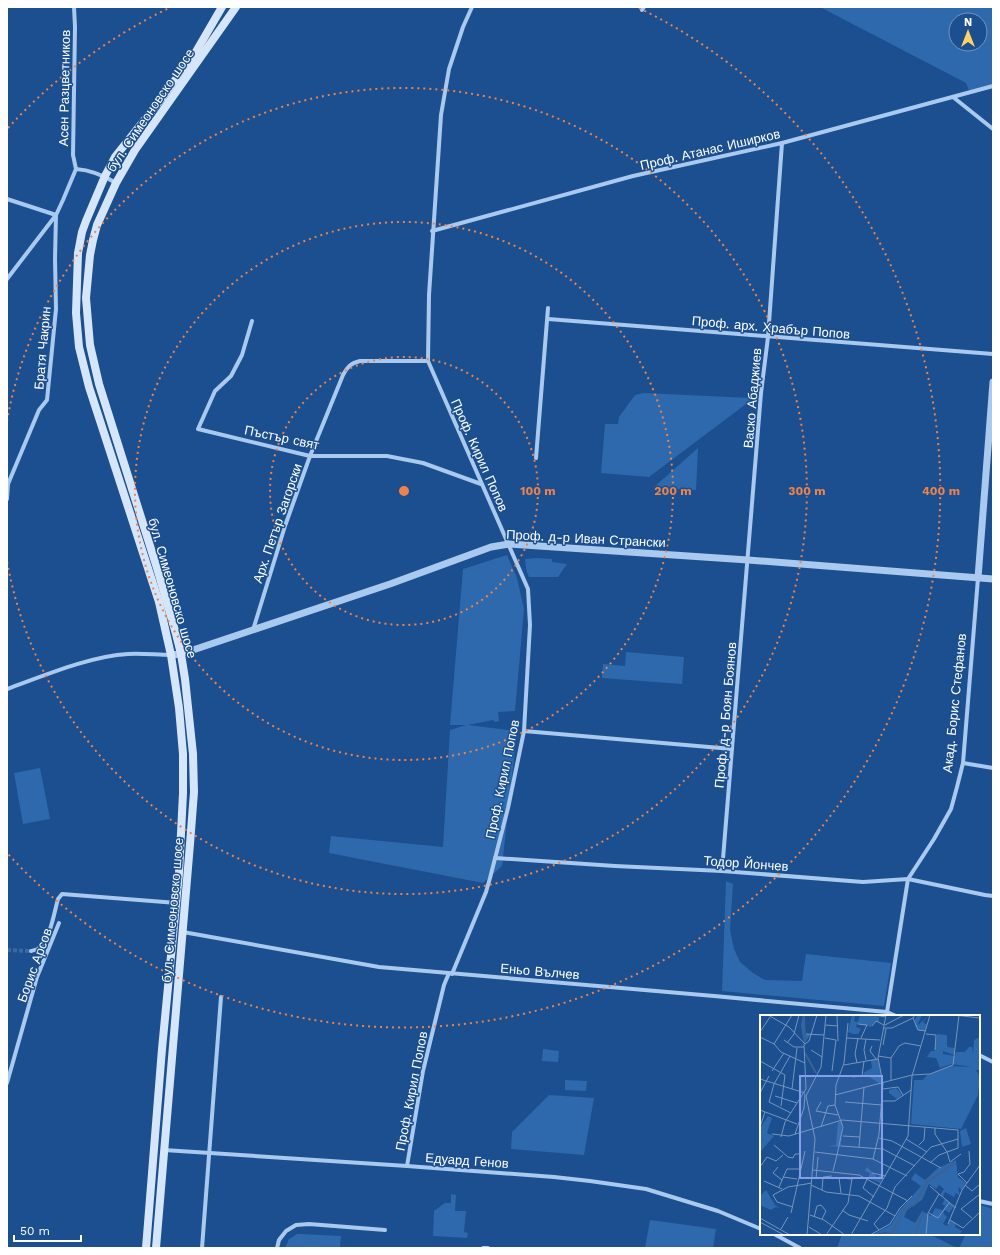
<svg xmlns="http://www.w3.org/2000/svg" width="1000" height="1255" viewBox="0 0 1000 1255" font-family="'Work Sans',sans-serif">
<style>
.green{fill:#2e69ad;fill-rule:evenodd}
.lines{fill:none;stroke-linecap:round;stroke-linejoin:round}
.minor-tunnel{stroke:#3d69a0;stroke-width:4;stroke-dasharray:4 2;stroke-linecap:butt}
.minor{stroke:#a9c9ee;stroke-width:4}
.tertiary{stroke:#a9c9ee;stroke-width:7}
.secondary{stroke:#d6e6fa;stroke-width:8}
.ring{fill:none;stroke:#ee8249;stroke-width:2;stroke-dasharray:2 4}
.labels{text-anchor:middle;stroke-width:3;stroke-linejoin:round;paint-order:stroke}
.street-label{font-size:13px;fill:#fff;stroke:#1b4f8f}
.inset-river{fill:none;stroke:#3c6290;stroke-width:2}
.inset-road{fill:none;stroke:#7695bc;stroke-width:1}
.view{fill:#839eea;fill-opacity:0.15;stroke:#839eea;stroke-width:2}
.inset-edge{fill:none;stroke:#fff;stroke-width:2}
.centre{fill:#ee8249;stroke:#1b4f8f;stroke-width:2}
.ring-label{font-size:12px;text-anchor:middle;font-weight:bold;fill:#ee8249;stroke:#1b4f8f;stroke-width:3;stroke-linejoin:round;paint-order:stroke}
</style>
<rect width="100%" height="100%" fill="#1b4f8f"/>
<g class="green">
<path d="M 820,7 L 992,7 L 993,11 L 993,87 L 970,93 L 966,83 ZM 956,20 L 980,20 L 980,44 L 956,44 Z"/>
<polygon points="644,393 750,398 750,401 649,477 601,473 605,424 618,424 619,417 635,395"/>
<polygon points="698,448 696,490 653,488"/>
<polygon points="507,555 517,578 524,609 515,711 498,712 499,721 495,722 493,720 468,725 517,731 502,866 483,883 329,853 331,836 443,847 450,730 466,725 450,725 463,569"/>
<polygon points="536,558 552,559 552,562 567,564 558,577 529,577 526,569 525,559"/>
<polygon points="626,652 684,657 682,684 602,678 603,664 625,666"/>
<polygon points="40,768 50,819 23,824 14,773"/>
<polygon points="726,881 733,884 730,930 734,949 740,962 753,973 765,980 802,981 806,954 891,963 884,1006 722,991"/>
<polygon points="543,1049 559,1051 558,1062 542,1061"/>
<polygon points="565,1080 587,1081 586,1091 565,1090"/>
<polygon points="549,1095 594,1098 584,1155 511,1149 512,1132"/>
<polygon points="451,1194 456,1195 455,1211 466,1211 464,1232 468,1233 467,1238 433,1236 434,1211 445,1203 451,1203"/>
<polygon points="981,1205 993,1209 993,1248 959,1248 966,1234 979,1234 979,1209"/>
<polygon points="650,1220 716,1229 713,1248 645,1248"/>
<polygon points="297,1234 301,1234 341,1236 340,1248 285,1248 289,1239"/>
<polygon points="842,1234 929,1234 957,1248 837,1248"/>
</g>
<g class="lines">
<polyline class="minor-tunnel" points="7,950 31,951"/>
<g class="minor">
<polyline points="642,10 644,7"/>
<polyline points="953,97 993,129"/>
<path d="M 76,169 C 90,170 103,175 116,183"/>
<polyline points="7,199 56,215"/>
<polyline points="432,231 633,176 782,143 993,86"/>
<polyline points="7,279 56,215 63,200 76,169 73,155 75,27 74,7"/>
<polyline points="548,319 993,354"/>
<polyline points="252,321 242,355 231,376 215,391 198,429 310,456 387,456 423,463 481,484"/>
<polyline points="536,458 548,308"/>
<polyline points="7,499 8,484 39,410 47,400 56,309 55,259 56,215"/>
<path d="M 253,630 L 285,526 L 310,456 L 343,375 C 347,367 351,363 360,361 L 428,361"/>
<path d="M 7,689 C 43,676 90,656 128,654 C 142,653 157,655 171,655"/>
<polyline points="524,731 732,749"/>
<polyline points="963,763 993,768"/>
<polyline points="495,858 615,866 722,871 863,882 908,879 985,895 993,896"/>
<polyline points="722,871 761,393 768,337 782,143"/>
<polyline points="183,932 379,967 714,996 887,1012 896,1016"/>
<path d="M 31,951 C 34,950 38,950 40,947 C 51,936 54,913 58,899 L 62,894 L 177,903"/>
<polyline points="452,974 486,892 490,878 508,808 524,731 530,625 528,589 428,361 429,295 441,115 449,69 463,27 472,7"/>
<polyline points="887,1012 908,879 934,839 951,809 957,787 963,763 978,578"/>
<polyline points="979,1055 993,1062"/>
<polyline points="7,1083 37,977 59,923"/>
<polyline points="164,1150 407,1166 554,1177 590,1181 646,1189 718,1211 761,1229"/>
<polyline points="407,1166 423,1071 444,985 449,973"/>
<polyline points="979,1201 993,1204"/>
<polyline points="774,1234 800,1248"/>
<polyline points="202,1248 221,997"/>
<polyline points="277,1248 279,1240 286,1231 296,1225 309,1224 385,1230"/>
<polyline points="483,1248 488,1248"/>
</g>
<g class="tertiary">
<polyline points="978,578 993,382"/>
<polyline points="171,655 181,654 390,584 491,547 509,544 748,560 993,579"/>
</g>
<g class="secondary">
<polyline points="146,1248 162,1049 179,873 183,793 183,754 179,708 171,655 159,602 89,387 79,347 76,313 78,253 82,232 86,221 105,176 115,157 162,98 197,50 222,7"/>
<polyline points="156,1248 190,844 194,792 193,754 185,679 181,654 176,634 157,568 99,384 90,345 86,298 90,255 93,240 97,225 116,183 135,150 236,7"/>
</g>
</g>
<g class="ring">
<circle cx="404" cy="491" r="134"/>
<circle cx="404" cy="491" r="269"/>
<path d="M7 421A403 403 0 1 1 7 561"/>
<path d="M8 128A537 537 0 0 1 169 8M639 8A537 537 0 1 1 8 854"/>
</g>
<g class="labels">
<g class="street-label">
<text transform="translate(64 88) rotate(-89)" y="5">Асен Разцветников</text>
<text transform="translate(150 110) rotate(-56)" y="5">бул. Симеоновско шосе</text>
<text transform="translate(710 149) rotate(-13)" y="5">Проф. Атанас Иширков</text>
<text transform="translate(771 327) rotate(5)" y="5">Проф. арх. Храбър Попов</text>
<text transform="translate(42 348) rotate(-85)" y="5">Братя Чакрин</text>
<text transform="translate(752 398) rotate(-85)" y="5">Васко Абаджиев</text>
<text transform="translate(282 437) rotate(12)" y="5">Пъстър свят</text>
<text transform="translate(480 455) rotate(66)" y="5">Проф. Кирил Попов</text>
<text transform="translate(277 523) rotate(-71)" y="5">Арх. Петър Загорски</text>
<text transform="translate(586 538) rotate(3)" y="5">Проф. д-р Иван Странски</text>
<text transform="translate(173 588) rotate(74)" y="5">бул. Симеоновско шосе</text>
<text transform="translate(954 703) rotate(-84)" y="5">Акад. Борис Стефанов</text>
<text transform="translate(725 715) rotate(-85)" y="5">Проф. д-р Боян Боянов</text>
<text transform="translate(502 779) rotate(-78)" y="5">Проф. Кирил Попов</text>
<text transform="translate(746 863) rotate(4)" y="5">Тодор Йончев</text>
<text transform="translate(172 910) rotate(-85)" y="5">бул. Симеоновско шосе</text>
<text transform="translate(34 965) rotate(-70)" y="5">Борис Арсов</text>
<text transform="translate(540 971) rotate(5)" y="5">Еньо Вълчев</text>
<text transform="translate(411 1091) rotate(-79)" y="5">Проф. Кирил Попов</text>
<text transform="translate(467 1160) rotate(4)" y="5">Едуард Генов</text>
</g>
</g>
<g transform="translate(760 1015)">
<rect width="220" height="220" fill="#1b4f8f"/>
<path d="M 43,0 L 45,2 L 44,19 L 50,20 L 44,29 L 41,10 ZM 92,0 L 95,0 L 94,6 L 98,7 L 100,0 L 114,0 L 119,2 L 119,7 L 114,7 L 111,12 L 97,9 L 96,12 L 101,14 L 98,19 L 93,19 L 88,17 ZM 158,0 L 162,0 L 157,11 L 168,1 L 163,7 L 167,10 L 165,16 L 159,16 L 155,11 L 155,4 ZM 177,19 L 187,20 L 187,32 L 195,33 L 194,40 L 183,36 L 183,39 L 195,41 L 196,37 L 205,37 L 209,32 L 212,32 L 213,39 L 214,25 L 220,22 L 220,55 L 216,55 L 220,62 L 218,80 L 201,114 L 151,109 L 154,65 L 163,65 L 167,60 L 190,51 L 212,52 L 192,49 L 180,53 L 176,43 L 167,42 L 171,36 L 175,36 ZM 118,44 L 123,67 L 119,68 L 103,58 L 112,53 L 111,45 ZM 136,73 L 142,80 L 137,84 L 129,78 L 129,75 ZM 8,101 L 12,103 L 7,118 L 14,121 L 0,137 L 0,113 ZM 82,106 L 81,132 L 67,131 L 76,130 L 78,107 ZM 206,113 L 211,129 L 202,132 L 200,116 ZM 196,145 L 198,162 L 206,168 L 202,175 L 198,172 L 200,181 L 196,178 L 194,182 L 185,177 L 183,182 L 194,191 L 189,198 L 185,195 L 183,198 L 187,202 L 183,209 L 187,211 L 190,205 L 196,208 L 195,212 L 202,216 L 199,220 L 131,220 L 126,217 L 112,220 L 131,210 L 140,195 L 161,171 L 151,164 L 155,158 L 165,165 L 178,153 ZM 169,169 L 176,174 L 179,170 L 184,174 L 180,180 L 185,184 L 182,189 L 185,191 L 183,195 L 175,193 L 171,201 L 162,196 L 155,208 L 144,202 L 147,195 L 162,185 ZM 107,152 L 118,163 L 120,159 L 124,161 L 120,168 L 108,163 L 110,158 L 105,156 ZM 6,175 L 15,190 L 21,194 L 16,192 L 11,195 L 0,190 L 0,181 Z" fill="#2e69ad" fill-rule="evenodd"/>
<path class="inset-river" d="M 44,0 L 45,27M 45,38 L 56,58M 118,220 L 132,218 L 145,193 L 154,190 L 167,167 L 195,148M 155,220 L 163,198"/>
<path class="inset-road" d="M 8,0 L 29,12 L 45,29 L 49,26 L 57,0M 77,0 L 78,26M 114,0 L 126,2M 194,0 L 220,3M 153,3 L 158,15 L 166,16M 98,9 L 107,10 L 101,23M 65,10 L 78,11M 125,10 L 144,0M 112,11 L 116,6 L 124,10M 124,13 L 132,13 L 153,3 L 155,0M 0,17 L 10,2M 46,19 L 64,20M 166,19 L 176,20 L 175,35M 0,22 L 14,29 L 21,37 L 45,48M 65,23 L 76,25 L 72,56M 87,23 L 120,25M 24,25 L 34,32 L 44,32M 27,28 L 34,19 L 39,0M 14,29 L 32,0M 123,30 L 126,14M 112,31 L 110,36 L 116,44M 51,35 L 62,42M 30,41 L 14,69 L 9,87 L 31,98M 118,41 L 131,43M 0,43 L 0,46 L 25,60 L 21,91M 106,45 L 104,35 L 106,24M 97,48 L 95,39 L 98,23M 84,50 L 118,44M 12,56 L 24,38M 102,61 L 104,46M 93,62 L 106,60M 0,64 L 45,78M 131,65 L 131,43 L 139,31 L 145,28 L 161,31M 32,74 L 37,33M 123,74 L 138,72 L 143,80M 0,78 L 9,61M 75,80 L 152,60 L 170,59 L 193,50 L 199,0M 15,81 L 37,88M 122,86 L 135,86 L 151,75M 61,87 L 56,96 L 78,100M 85,87 L 122,90M 0,95 L 37,109M 0,112 L 5,97M 61,112 L 68,91 L 75,90M 175,113 L 175,119 L 187,137 L 190,147 L 201,139M 12,119 L 29,121 L 82,105 L 198,115 L 198,133 L 179,140 L 170,148M 35,119 L 44,93 L 45,79M 83,121 L 100,122M 21,122 L 25,107 L 46,74 L 44,29M 119,123 L 132,126 L 181,153M 146,124 L 167,137M 14,130 L 28,142 L 33,143 L 35,139 L 40,139M 159,130 L 164,125 L 165,112M 81,131 L 123,134 L 155,151M 99,132 L 104,72M 55,137 L 113,144 L 147,161M 77,140 L 83,112 L 75,90 L 76,70 L 84,48 L 88,8M 113,144 L 119,119 L 123,68 L 118,43 L 126,0M 0,152 L 7,142 L 16,146 L 23,140M 18,152 L 13,158 L 22,165M 53,155 L 99,160 L 148,186M 73,156 L 77,140M 112,158 L 126,161M 23,162 L 37,164M 56,164 L 58,142M 107,164 L 103,173 L 114,182M 4,166 L 22,174M 207,168 L 198,159 L 204,157 L 210,149 L 209,136M 51,170 L 66,177 L 99,181 L 135,201M 205,170 L 212,176 L 220,169M 19,172 L 27,154 L 39,154M 62,175 L 63,162 L 72,161M 179,179 L 196,193M 33,192 L 17,187 L 13,180 L 28,172 L 52,168M 82,195 L 89,200 L 108,206M 31,198 L 45,136M 169,198 L 178,203 L 189,188M 50,200 L 64,205 L 85,220M 54,202 L 57,191 L 61,190 L 66,196 L 62,204M 0,203 L 30,220M 212,203 L 201,194 L 220,179M 190,205 L 203,213 L 220,197M 0,207 L 24,220M 188,209 L 202,175 L 220,150M 49,212 L 62,220M 21,214 L 28,202M 119,215 L 114,209 L 127,193 L 135,172 L 171,132 L 198,124M 47,220 L 55,124 L 46,81 L 61,52 L 66,0M 66,220 L 88,188 L 92,164 L 79,163 L 81,178M 91,220 L 148,121 L 152,61 L 170,0M 110,220 L 130,209 L 140,193 L 152,181M 166,220 L 168,198 L 179,179 L 170,171"/>
<path class="view" d="M 40,61 L 122,61 L 122,163 L 40,163 Z"/>
<rect width="220" height="220" class="inset-edge"/>
</g>
<circle cx="404" cy="491" r="6" class="centre"/>
<g class="ring-label">
<text x="538" y="495">100 m</text>
<text x="673" y="495">200 m</text>
<text x="807" y="495">300 m</text>
<text x="941" y="495">400 m</text>
</g>
<rect width="1000" height="1255" fill="none" stroke="#ffffff" stroke-width="16"/>
<g transform="translate(968 32)"><circle r="19" fill="#1b4f8f" stroke="#7695bc"/>
<path d="M0-3L7 15L0 10L-7 15Z" fill="#ffd166"/>
<text y="-6" font-size="11" font-weight="bold" text-anchor="middle" fill="#ffffff">N</text>
</g>
<path d="M14 1235v6h67v-6" fill="none" stroke="#ffffff" stroke-width="2"/>
<text x="20" y="1235" font-size="12" fill="#ffffff" stroke="#1b4f8f" stroke-width="3" paint-order="stroke">50 m</text>
</svg>
